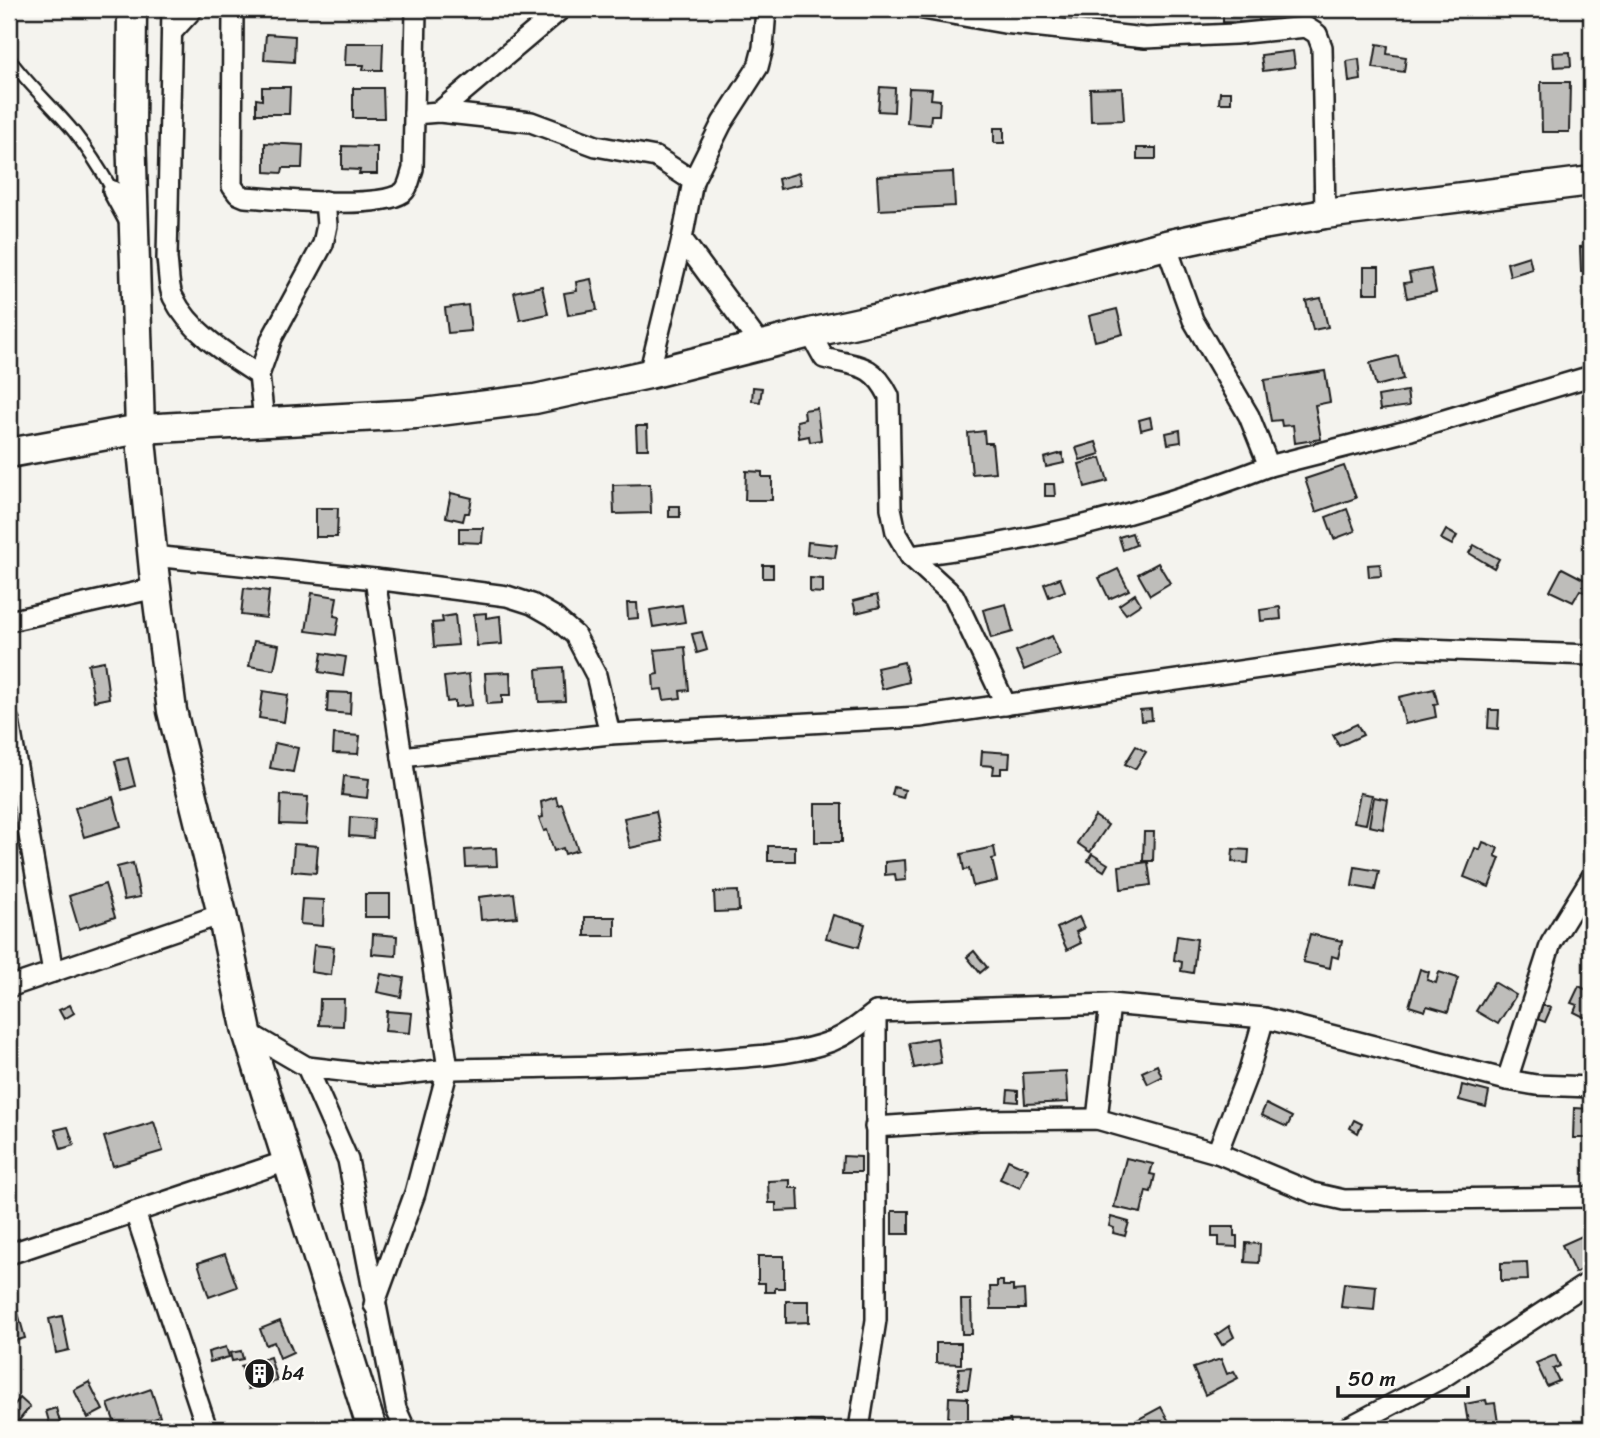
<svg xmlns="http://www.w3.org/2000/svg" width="1600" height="1438" viewBox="0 0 1600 1438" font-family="Sriracha,sans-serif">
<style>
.building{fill:#bebdba;stroke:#1c1c1c;stroke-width:2}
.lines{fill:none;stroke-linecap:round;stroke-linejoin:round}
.lane-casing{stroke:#1c1c1c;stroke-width:15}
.street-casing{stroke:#1c1c1c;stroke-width:24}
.secondary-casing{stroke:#1c1c1c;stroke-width:33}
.lane{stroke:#fdfcf7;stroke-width:10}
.street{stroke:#fdfcf7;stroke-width:19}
.secondary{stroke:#fdfcf7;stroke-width:28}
.labels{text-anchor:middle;stroke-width:5;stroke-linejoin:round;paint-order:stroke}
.poi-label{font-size:19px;fill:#1c1c1c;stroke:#fdfcf7;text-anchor:start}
</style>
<rect width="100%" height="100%" fill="#f4f3ee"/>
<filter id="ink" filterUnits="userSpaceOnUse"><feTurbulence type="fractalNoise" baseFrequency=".0143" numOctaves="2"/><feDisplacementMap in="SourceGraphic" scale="14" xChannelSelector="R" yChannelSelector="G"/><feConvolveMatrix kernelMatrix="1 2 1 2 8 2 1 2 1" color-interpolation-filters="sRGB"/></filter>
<g filter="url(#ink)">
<g class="building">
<polygon points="1223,9 1259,9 1259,23 1223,22"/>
<polygon points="266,34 295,36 294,62 264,60"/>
<polygon points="346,43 383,43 382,70 363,70 364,65 345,65"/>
<polygon points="1377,44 1388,46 1387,54 1406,57 1404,72 1373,68"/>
<polygon points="1293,51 1295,67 1263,71 1261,55"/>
<polygon points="1570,52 1571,66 1554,67 1553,53"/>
<polygon points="1359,59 1361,80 1349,82 1347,61"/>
<polygon points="1541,82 1570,82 1569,132 1542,132"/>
<polygon points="262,87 290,87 289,114 256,114 256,99 262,100"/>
<polygon points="880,87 895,88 894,112 878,111"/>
<polygon points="353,88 383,88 384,118 353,118"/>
<polygon points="909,88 932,89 931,99 940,100 939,115 931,115 930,125 907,123"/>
<polygon points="1122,88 1124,120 1091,121 1090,89"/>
<polygon points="1220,92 1231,92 1231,103 1219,103"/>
<rect x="994" y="128" width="10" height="15"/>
<polygon points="265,143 303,145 302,168 283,168 282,173 265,172"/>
<polygon points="342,146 377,147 377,174 359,174 360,170 342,169"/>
<rect x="1137" y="148" width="19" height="11"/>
<polygon points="953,172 955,206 879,210 877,176"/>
<polygon points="799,173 801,184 780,189 778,179"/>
<polygon points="1591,246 1591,272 1581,272 1580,247"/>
<polygon points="1529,256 1532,269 1510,276 1507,263"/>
<rect x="1364" y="267" width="15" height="26"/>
<polygon points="1431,269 1436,292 1407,298 1404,283 1411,282 1409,273"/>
<polygon points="591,279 597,310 568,315 564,293 577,291 576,282"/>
<polygon points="542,286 548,314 520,320 514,292"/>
<polygon points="1321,298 1328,327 1313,330 1306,301"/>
<polygon points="468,305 471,331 448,333 445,308"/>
<polygon points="1117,309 1123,334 1095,341 1089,316"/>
<polygon points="1398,356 1403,379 1376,386 1370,363"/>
<polygon points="1325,371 1330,402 1315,405 1321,439 1295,443 1293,425 1282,426 1281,420 1271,421 1264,380"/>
<polygon points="753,387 762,388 760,402 752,401"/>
<polygon points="1407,391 1409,406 1380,410 1378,396"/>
<polygon points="817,408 821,440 810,442 809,436 799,438 797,421 805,419 804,410"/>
<polygon points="1150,417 1152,427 1141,430 1139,420"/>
<polygon points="636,426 647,426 648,449 637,449"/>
<polygon points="1180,430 1181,442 1168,444 1166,433"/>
<polygon points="984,431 985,443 992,443 995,472 972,474 968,433"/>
<polygon points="1096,442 1100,454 1080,460 1076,448"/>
<polygon points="1062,453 1064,463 1046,467 1044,458"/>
<polygon points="1101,458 1108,481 1085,487 1079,464"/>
<polygon points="1344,466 1356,498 1316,512 1305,479"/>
<polygon points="746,471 762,472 762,477 772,477 772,500 745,500"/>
<polygon points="650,484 651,513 614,514 613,485"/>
<polygon points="1045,484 1054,484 1055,496 1045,496"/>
<polygon points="451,493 472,498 469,513 465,513 463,521 446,517"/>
<rect x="669" y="506" width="11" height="11"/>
<polygon points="316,508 338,508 337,537 316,537"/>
<polygon points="1347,509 1355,531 1334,539 1326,517"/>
<polygon points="459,528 483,528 482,543 459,542"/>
<polygon points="1446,530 1457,536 1452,545 1441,539"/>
<polygon points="1132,533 1136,545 1123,550 1119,537"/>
<polygon points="808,542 837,545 835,558 807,555"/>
<polygon points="1474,545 1499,559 1494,568 1469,553"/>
<polygon points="1158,563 1170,583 1150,595 1138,574"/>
<polygon points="1380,564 1381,576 1369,577 1368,565"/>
<rect x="763" y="565" width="10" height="13"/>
<polygon points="1562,568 1591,583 1586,593 1580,590 1573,602 1550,591"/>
<polygon points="1118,569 1129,590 1109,599 1099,578"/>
<polygon points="810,578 823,579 823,593 810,592"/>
<polygon points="1060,578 1065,591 1049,597 1044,584"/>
<polygon points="244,588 269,591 266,618 241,615"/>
<polygon points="312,593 337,597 334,616 339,617 336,635 306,631"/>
<polygon points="1135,594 1141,604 1126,614 1119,605"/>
<polygon points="877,595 880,607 856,613 853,601"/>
<polygon points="627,603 637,603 638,618 628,619"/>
<polygon points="1006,604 1013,632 991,638 983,610"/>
<polygon points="682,605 685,622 653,627 650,610"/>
<polygon points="1280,607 1281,619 1261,621 1260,610"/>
<polygon points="486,613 486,618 500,616 502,644 477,646 474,614"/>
<polygon points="455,615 458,645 434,647 432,623 443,622 442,617"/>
<polygon points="702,632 707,650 697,653 692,634"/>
<polygon points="1052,636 1060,655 1024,670 1016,651"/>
<polygon points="254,641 279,645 274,670 249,666"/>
<polygon points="685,647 689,690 680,691 681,698 664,700 662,689 654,690 653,675 658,674 655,650"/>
<polygon points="322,653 346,657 343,676 319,672"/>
<polygon points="104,661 109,698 94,701 88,664"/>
<polygon points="904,662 909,682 882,689 877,668"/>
<polygon points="563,667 565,701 539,702 537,669"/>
<polygon points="510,672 511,695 502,695 502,703 487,704 485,673"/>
<polygon points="469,674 472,705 455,707 455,701 447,702 444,677"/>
<polygon points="1434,689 1438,704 1434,705 1436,717 1405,724 1399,697"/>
<polygon points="263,691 288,695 284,722 259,718"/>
<polygon points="328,692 351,693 350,714 327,712"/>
<polygon points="1151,709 1152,720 1141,721 1140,710"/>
<polygon points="1489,710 1499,710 1498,729 1488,728"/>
<polygon points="1357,724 1363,735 1339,746 1333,735"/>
<polygon points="334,734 360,736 358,754 333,753"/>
<polygon points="275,743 298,748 293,772 270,768"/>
<polygon points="1136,746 1146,752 1135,769 1125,764"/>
<polygon points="982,751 1010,753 1009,768 1001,768 1001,774 993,774 994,766 981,765"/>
<polygon points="128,758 135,786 122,790 115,761"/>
<polygon points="344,776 369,779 367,798 342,795"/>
<polygon points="894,787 905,790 903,798 892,795"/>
<polygon points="1360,793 1372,795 1366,824 1354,822"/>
<polygon points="281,795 308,797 306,825 280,824"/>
<polygon points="113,797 121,826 84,837 75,808"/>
<polygon points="556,797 558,805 562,804 578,850 565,854 563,848 554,851 547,830 544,831 539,818 543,817 541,802"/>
<polygon points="1374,797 1388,800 1383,829 1369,826"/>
<rect x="815" y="804" width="27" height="38"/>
<polygon points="656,811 662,841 630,848 624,818"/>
<polygon points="1095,816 1108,825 1090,852 1077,843"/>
<polygon points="350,817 374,819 373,838 349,836"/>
<polygon points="1144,832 1154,832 1153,861 1143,861"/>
<polygon points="1483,842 1498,848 1495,856 1500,858 1489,887 1464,877 1475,848 1480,850"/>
<polygon points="294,844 318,846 316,873 292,871"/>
<rect x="768" y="846" width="27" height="15"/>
<polygon points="994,847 996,858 992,859 997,881 973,886 969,869 964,870 961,854"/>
<polygon points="496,848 497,866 466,867 465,850"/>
<polygon points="1233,849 1249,850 1248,863 1232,862"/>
<polygon points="1092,854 1108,864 1104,871 1088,861"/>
<polygon points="905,860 906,880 896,881 895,874 885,875 885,862"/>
<polygon points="1148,862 1151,885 1121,889 1119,866"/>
<polygon points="133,863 140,897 124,900 117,867"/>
<polygon points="1355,867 1379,871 1375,890 1352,886"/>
<polygon points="105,884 115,917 79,929 69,896"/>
<polygon points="738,891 739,911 715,912 714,892"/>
<polygon points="514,893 517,917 481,920 479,897"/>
<rect x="365" y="894" width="25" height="23"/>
<polygon points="302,899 324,900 323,926 300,924"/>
<polygon points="833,915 865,924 859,947 826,938"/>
<rect x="585" y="917" width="30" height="19"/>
<polygon points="1079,917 1084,928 1076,932 1081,943 1067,950 1057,928"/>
<polygon points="373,934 397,936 396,956 372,954"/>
<polygon points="1310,934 1342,941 1338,958 1332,956 1330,968 1303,962"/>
<polygon points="1177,936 1197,939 1193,973 1181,971 1182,962 1174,960"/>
<polygon points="314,945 334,947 331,975 311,972"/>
<polygon points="974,951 987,967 980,973 967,957"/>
<polygon points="1420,969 1429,972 1427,980 1436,983 1439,972 1458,978 1448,1012 1427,1006 1425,1011 1409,1006"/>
<polygon points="381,974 404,978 401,997 377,992"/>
<polygon points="1494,982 1516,995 1498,1024 1476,1011"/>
<polygon points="1579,986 1591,992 1591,1013 1589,1011 1586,1018 1574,1012 1577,1005 1571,1003"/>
<polygon points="320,999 344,999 343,1026 319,1025"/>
<polygon points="1540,1004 1551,1008 1545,1022 1534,1018"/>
<polygon points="70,1005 74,1013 64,1019 59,1010"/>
<polygon points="387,1011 412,1013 410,1033 385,1031"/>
<polygon points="937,1038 941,1063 914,1068 909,1043"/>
<polygon points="1157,1065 1162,1077 1148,1084 1142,1072"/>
<polygon points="1066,1071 1068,1102 1025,1104 1023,1073"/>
<polygon points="1462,1085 1489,1092 1486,1107 1459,1100"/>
<polygon points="1008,1090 1018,1091 1018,1102 1007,1101"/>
<polygon points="1266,1104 1292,1117 1287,1127 1261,1115"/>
<polygon points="1574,1108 1591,1109 1591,1138 1573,1138"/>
<polygon points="1354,1120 1362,1124 1358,1133 1350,1128"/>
<polygon points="154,1122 163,1151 113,1166 104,1137"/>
<polygon points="68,1127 74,1145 61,1149 55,1130"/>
<polygon points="843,1156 861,1157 861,1172 842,1172"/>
<polygon points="1126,1158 1153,1164 1150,1174 1155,1175 1151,1192 1146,1191 1141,1213 1114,1207"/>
<polygon points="1008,1160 1028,1169 1020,1188 1000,1179"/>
<polygon points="790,1180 790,1188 798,1188 799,1210 776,1211 776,1203 769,1203 768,1181"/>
<rect x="892" y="1211" width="17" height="23"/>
<polygon points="1111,1217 1129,1222 1125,1236 1113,1233 1114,1228 1109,1226"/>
<polygon points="1212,1227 1234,1227 1234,1236 1237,1236 1237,1247 1219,1246 1219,1237 1212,1237"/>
<polygon points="1591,1232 1591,1265 1575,1273 1562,1245"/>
<polygon points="1246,1243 1260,1244 1259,1263 1245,1262"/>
<polygon points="225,1254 237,1287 209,1297 198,1263"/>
<polygon points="758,1256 784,1256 784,1288 775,1288 775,1292 765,1292 765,1283 758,1283"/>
<polygon points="1527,1262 1528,1280 1501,1281 1501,1263"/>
<polygon points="997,1281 1003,1281 1003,1286 1013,1286 1013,1291 1024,1290 1025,1309 991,1309 990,1287 997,1287"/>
<polygon points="1344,1283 1376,1286 1374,1310 1341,1307"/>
<polygon points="961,1300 971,1300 972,1334 962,1334"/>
<polygon points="786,1301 809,1301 809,1322 786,1323"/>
<polygon points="17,1309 25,1338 11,1342 9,1333 9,1312"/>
<polygon points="62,1316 69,1350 56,1353 49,1319"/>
<polygon points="280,1321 293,1352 280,1358 274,1342 266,1345 260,1329"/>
<polygon points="1229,1326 1234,1337 1222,1345 1216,1335"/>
<polygon points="936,1343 961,1343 961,1364 936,1363"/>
<polygon points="226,1347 229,1357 210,1362 208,1352"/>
<polygon points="241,1351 243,1359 232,1361 230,1353"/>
<polygon points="1555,1355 1560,1366 1553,1369 1559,1381 1547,1386 1536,1363"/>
<polygon points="270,1357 277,1381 248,1389 241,1366"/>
<polygon points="1221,1359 1227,1374 1234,1371 1238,1378 1205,1395 1193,1368"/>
<polygon points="971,1367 968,1389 958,1389 959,1368"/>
<polygon points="89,1382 103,1410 88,1418 74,1390"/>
<polygon points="151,1389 160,1417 124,1429 117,1429 108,1404"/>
<polygon points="949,1397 968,1398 968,1421 948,1421"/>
<polygon points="20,1398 30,1407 16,1424 9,1417 9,1411"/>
<polygon points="1486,1400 1487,1404 1495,1403 1499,1429 1469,1429 1465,1404"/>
<polygon points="1161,1407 1173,1429 1123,1429 1122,1428"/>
<polygon points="56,1408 62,1429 51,1429 46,1411"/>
<polygon points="1010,1420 1012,1429 1001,1429 1000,1422"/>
<polygon points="795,1421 824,1422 824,1429 795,1429"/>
</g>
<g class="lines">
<defs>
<path id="lane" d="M 9,58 C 28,85 53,106 74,132 C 89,151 101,170 113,191"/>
<g id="street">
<path d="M 172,9 L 167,259 C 169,271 168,287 173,297 C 190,332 228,355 259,375"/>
<path d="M 233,9 L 232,186 L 238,194 L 245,197 C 277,199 377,210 402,193 C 409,188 410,177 413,169 L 416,9"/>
<polyline points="923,9 1004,23 1145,38 1235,34 1306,27 1317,34 1322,47 1325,214"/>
<polyline points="172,32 193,9"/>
<polyline points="439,112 561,9"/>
<polyline points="414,114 439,112 531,122 596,146 656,157 693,181"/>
<polyline points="113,191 131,224"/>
<path d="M 810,333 L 824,358 C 857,367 872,362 889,396 L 891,508 L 896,532 L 910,556 C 938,552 967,549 995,544 C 1088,528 1181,500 1269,466 L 1249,416 L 1193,320 L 1166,245"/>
<polyline points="761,346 682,239 693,181 722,123 758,67 763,48 766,9"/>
<polyline points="649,374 682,239"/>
<polyline points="264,421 259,375 272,338 323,244 327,225 325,201"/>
<polyline points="1269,466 1411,430 1591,376"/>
<polyline points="153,556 375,579 402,757 610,734 920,717 1398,648 1591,655"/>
<polyline points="910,556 954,596 1006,705"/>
<polyline points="375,579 507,596 532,604 553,616 575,635 596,675 610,734"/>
<polyline points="9,621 156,588"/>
<polyline points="9,721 53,972"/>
<polyline points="9,987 222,914"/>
<polyline points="247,1032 307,1067 377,1075 397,1075 448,1069 402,757"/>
<polyline points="307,1067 348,1160 396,1409 405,1429"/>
<polyline points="1507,1080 1551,943 1591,878"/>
<polyline points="1097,1119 1110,1004"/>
<polyline points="875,1127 979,1120 1097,1119 1217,1153 1313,1193 1344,1200 1591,1197"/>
<polyline points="1217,1153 1249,1070 1264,1018 1507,1080 1536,1085 1591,1087"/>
<polyline points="135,1212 207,1429"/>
<polyline points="9,1254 287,1161"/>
<path d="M 374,1305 L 415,1193 L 448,1069 C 539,1067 630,1067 721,1059 C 757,1056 798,1054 832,1041 C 849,1034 862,1023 876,1012 L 1110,1004 L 1264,1018"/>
<polyline points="859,1429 876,1320 876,1012"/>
<polyline points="1345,1429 1442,1378 1591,1281"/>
</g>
<g id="secondary">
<polyline points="132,9 131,131 140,429 154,571 172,711 222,914 247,1032 372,1429"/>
<polyline points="9,453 140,429 416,414 535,399 649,374 810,333 929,307 1166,245 1251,227 1325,214 1591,181"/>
</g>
</defs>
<use href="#lane" class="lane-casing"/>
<use href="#street" class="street-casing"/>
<use href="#secondary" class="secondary-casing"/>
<use href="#lane" class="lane"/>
<use href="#street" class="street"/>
<use href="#secondary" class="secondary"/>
</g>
</g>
<defs>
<symbol id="building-disc" viewBox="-11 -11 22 22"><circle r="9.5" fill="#1c1c1c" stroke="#fdfcf7"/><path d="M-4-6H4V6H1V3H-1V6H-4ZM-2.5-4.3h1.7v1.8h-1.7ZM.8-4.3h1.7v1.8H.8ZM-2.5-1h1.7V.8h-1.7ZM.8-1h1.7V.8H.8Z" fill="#fff"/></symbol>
</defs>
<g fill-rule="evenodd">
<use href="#building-disc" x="242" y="1356" width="35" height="35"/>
</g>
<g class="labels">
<g class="poi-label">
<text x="282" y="1380">b4</text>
</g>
</g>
<rect width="1600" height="1438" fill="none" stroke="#fdfcf7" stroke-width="35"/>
<rect x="18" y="18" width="1565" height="1403" fill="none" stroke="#1c1c1c" stroke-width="2.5" filter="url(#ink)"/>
<path d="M1338 1386v10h130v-10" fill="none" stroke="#1c1c1c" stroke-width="3.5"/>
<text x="1348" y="1386" font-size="21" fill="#1c1c1c" stroke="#fdfcf7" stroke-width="5" paint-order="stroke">50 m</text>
</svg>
